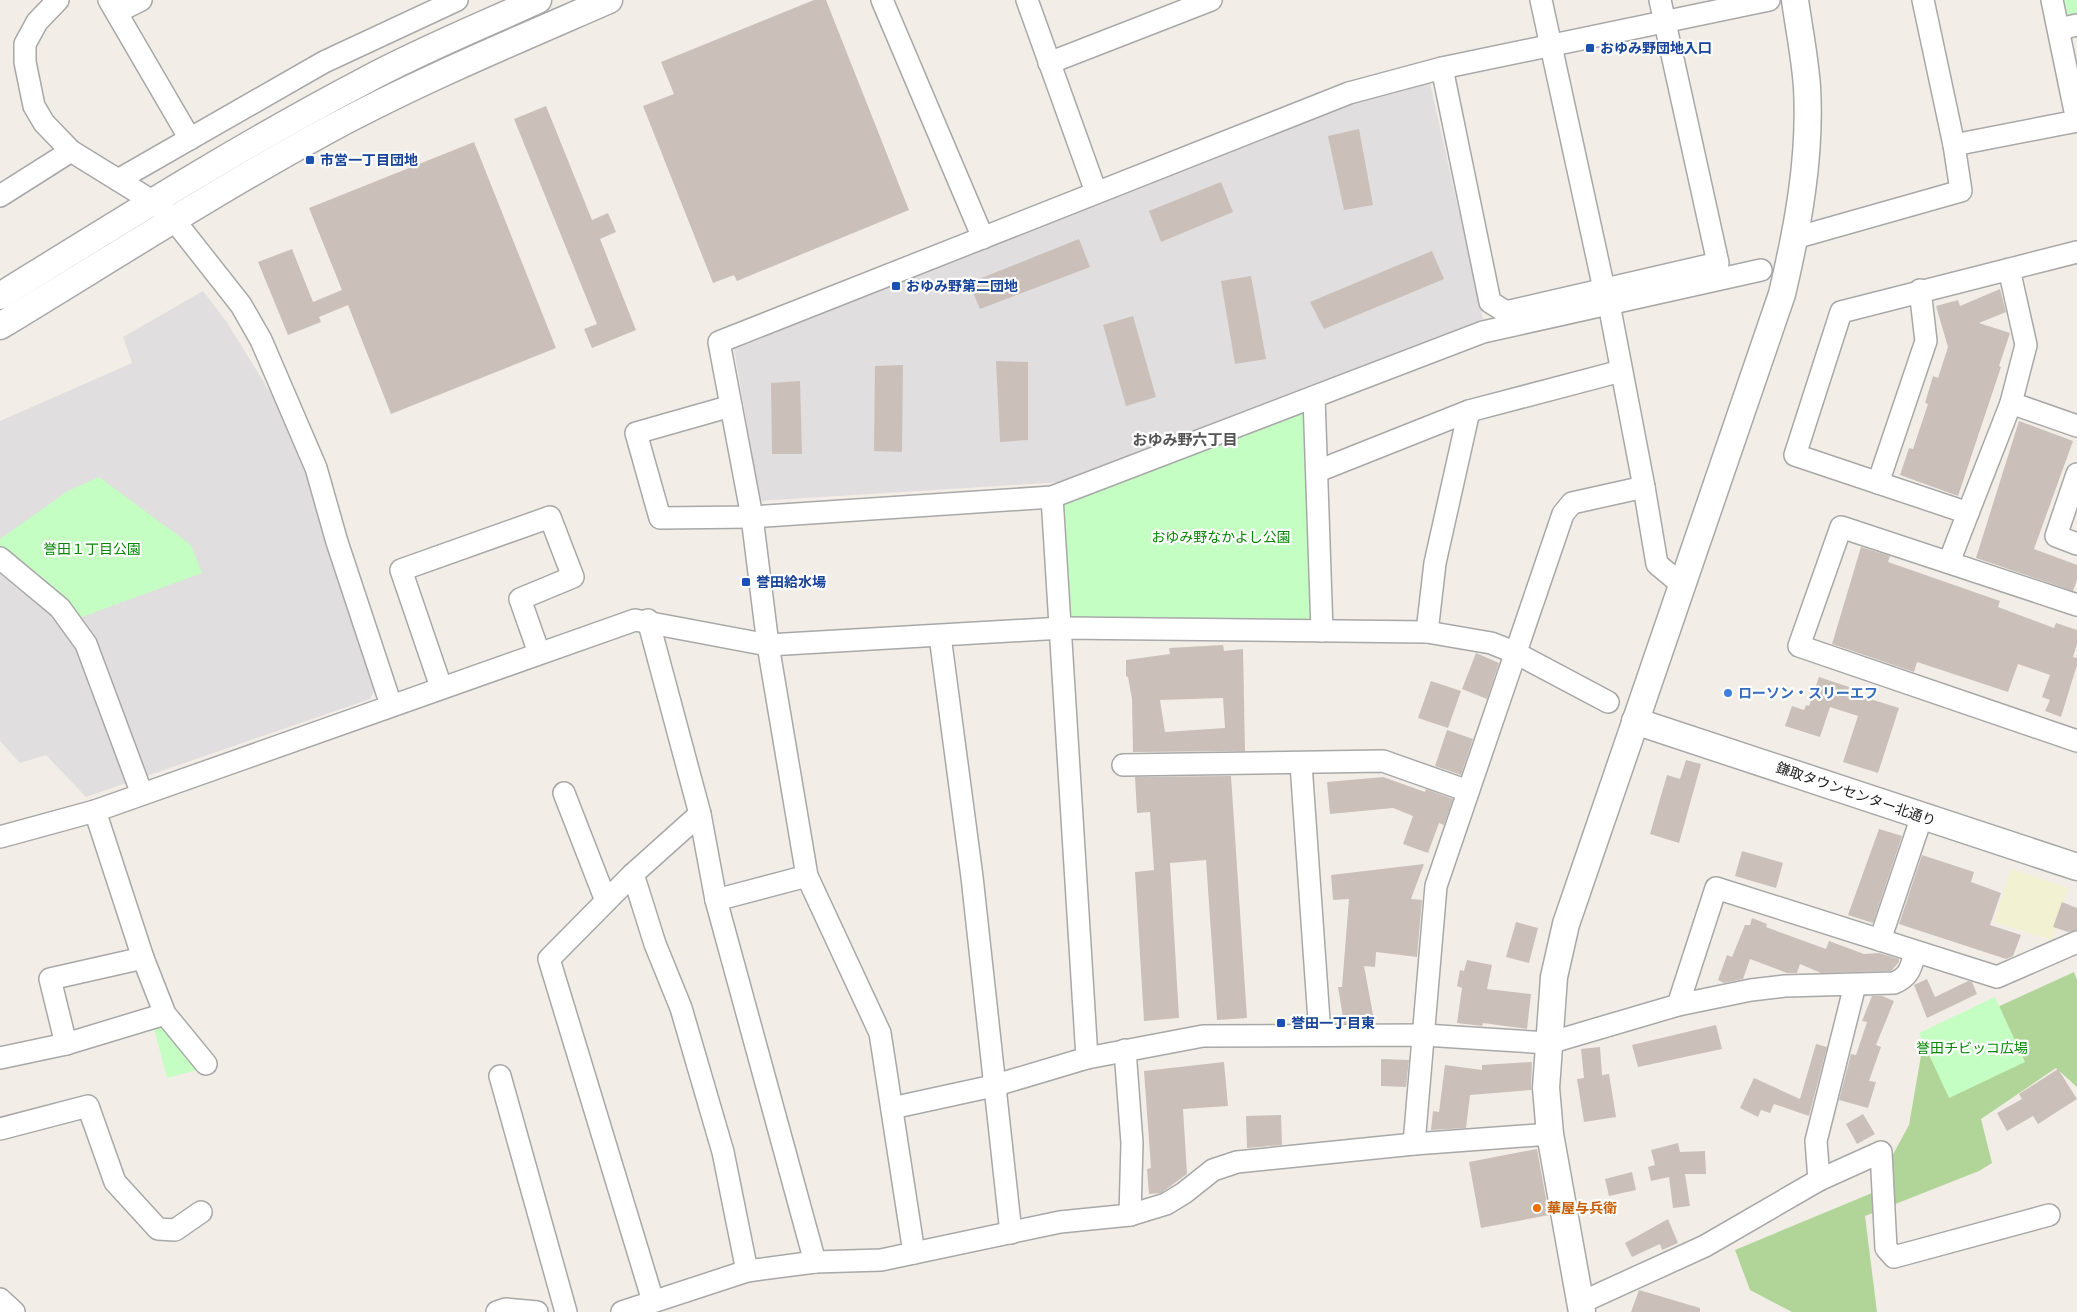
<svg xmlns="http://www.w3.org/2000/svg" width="2077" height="1312" viewBox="0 0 2077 1312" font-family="'Roboto Condensed','Noto Sans JP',sans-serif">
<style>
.residential{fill:#e0dede}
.farmland{fill:#f2f1d2}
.forest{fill:#b1d599}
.park{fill:#c4fec3}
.building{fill:#cbbfba;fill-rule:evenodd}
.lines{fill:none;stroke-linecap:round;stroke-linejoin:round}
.minor-casing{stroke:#a8a8a8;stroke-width:24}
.tertiary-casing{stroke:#a8a8a8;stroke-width:29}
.minor{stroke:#fff;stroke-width:21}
.tertiary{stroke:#fff;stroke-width:26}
.transit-dot{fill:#1a4fb4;stroke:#fff;stroke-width:2}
.shop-dot{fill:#3f7fe0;stroke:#fff;stroke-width:2}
.food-dot{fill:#e8710a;stroke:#fff;stroke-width:2}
.labels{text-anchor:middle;stroke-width:4.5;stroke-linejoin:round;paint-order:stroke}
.transit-label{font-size:14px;font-weight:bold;fill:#164399;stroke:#fff;text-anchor:start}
.park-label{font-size:14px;fill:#058703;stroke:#fff}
.shop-label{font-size:14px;font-weight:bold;fill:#366cbe;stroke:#fff;text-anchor:start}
.street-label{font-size:14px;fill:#212121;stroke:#fff}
.food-label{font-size:14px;font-weight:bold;fill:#c56008;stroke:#fff;text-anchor:start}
.neighbourhood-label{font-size:15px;font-weight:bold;fill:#545454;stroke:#fff}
</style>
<rect width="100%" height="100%" fill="#f2eee7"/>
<g class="residential">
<polygon points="1430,83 1483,319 1062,482 760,501 733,343 1371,97"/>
<polygon points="203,291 226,321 276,402 305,473 377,685 370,699 86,797 46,755 20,763 0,741 0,421 132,363 123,337"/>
</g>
<polygon class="farmland" points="2011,869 2068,888 2051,940 1994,922"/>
<polygon class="forest" points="2074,972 2077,980 2077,1087 2056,1068 1981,1119 1992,1163 1979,1171 1865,1216 1877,1312 1792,1312 1750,1290 1735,1250 1872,1193 1909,1125 1923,1044 1993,1009"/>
<g class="park">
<polygon points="2061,0 2077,0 2077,16 2065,19"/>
<polygon points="1309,409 1311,628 1072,623 1061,499"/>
<polygon points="99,477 191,545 202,573 79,618 0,548 0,539 68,491"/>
<polygon points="1995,997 2025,1062 1949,1098 1919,1033"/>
<polygon points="162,1018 201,1069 167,1078 152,1021"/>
</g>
<g class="building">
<polygon points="814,0 826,0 909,210 737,281 734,275 713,283 643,106 674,94 661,62"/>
<polygon points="546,106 592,220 608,213 616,232 600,239 636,330 592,348 584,329 597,324 514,119"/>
<polygon points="1359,129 1373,205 1344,210 1328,136"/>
<polygon points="474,142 556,348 391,414 348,305 319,317 321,322 288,335 258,262 292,249 313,302 342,290 309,208"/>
<polygon points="1221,182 1233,212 1161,242 1149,211"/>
<polygon points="1079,239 1090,267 980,309 969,283"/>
<polygon points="1432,251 1444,279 1324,329 1310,302"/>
<polygon points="1251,276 1266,359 1235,364 1221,281"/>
<polygon points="2000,289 2006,312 1979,323 2010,333 1999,366 2001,367 1958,496 1900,475 1909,448 1913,449 1928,404 1925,403 1933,376 1938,378 1948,347 1936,306 1958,300 1960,306"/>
<polygon points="1133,316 1156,397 1126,406 1103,325"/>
<polygon points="996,361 1028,362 1028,440 1000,442"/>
<polygon points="903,365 902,452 874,451 875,366"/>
<polygon points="800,381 802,454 772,454 771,383"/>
<polygon points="2019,421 2073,441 2034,549 2077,565 2077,580 2073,591 1976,558"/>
<polygon points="1861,547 1890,556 1888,562 2000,601 1998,607 2054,628 2056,623 2077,630 2077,644 2073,657 2077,658 2077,665 2061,717 2045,711 2050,700 2042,697 2050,675 2018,664 2008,692 1917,662 1914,672 1832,644"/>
<path d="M 1223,645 L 1224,651 L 1243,649 L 1245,751 L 1133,752 L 1132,699 L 1128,677 L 1126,676 L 1126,660 L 1170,654 L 1169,648 ZM 1223,698 L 1225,728 L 1165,732 L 1160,700 Z"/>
<polygon points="1476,653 1499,663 1487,699 1462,689"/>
<polygon points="1819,677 1849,687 1848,692 1899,708 1878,773 1843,762 1858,716 1830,707 1820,737 1785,726 1792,706 1804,710 1806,705 1809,706"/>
<polygon points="1431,681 1461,691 1448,728 1418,718"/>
<polygon points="1447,730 1473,739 1461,775 1435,766"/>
<polygon points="1686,760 1701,764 1679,843 1650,834 1667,775 1680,779"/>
<polygon points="1231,776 1247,1018 1217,1020 1206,860 1170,863 1179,1018 1144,1021 1135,872 1154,870 1150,812 1137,813 1135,777"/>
<polygon points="1383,777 1425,792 1426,789 1453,799 1444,825 1439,823 1428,853 1403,844 1413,816 1393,808 1330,814 1327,782"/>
<polygon points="1879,829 1902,836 1873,923 1848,915"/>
<polygon points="1742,851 1783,863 1776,888 1735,876"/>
<polygon points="1922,855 1974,872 1971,882 2001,893 1990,925 2021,935 2013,956 2006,959 1899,924"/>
<polygon points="1424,864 1411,899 1422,900 1417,957 1376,952 1375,967 1364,966 1374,1020 1344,1023 1338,987 1342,987 1349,899 1333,900 1331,875"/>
<polygon points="2062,902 2077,908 2077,930 2068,932 2053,927"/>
<polygon points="1752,918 1767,924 1766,927 1826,949 1829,941 1864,954 1879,953 1899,959 1899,962 1891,971 1821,973 1800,964 1797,973 1787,973 1750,959 1743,979 1724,983 1718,980 1727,955 1732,957 1745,925 1750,925"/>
<polygon points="1516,922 1538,928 1529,963 1506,957"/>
<polygon points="1467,960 1492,965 1487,989 1531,994 1527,1029 1483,1023 1482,1026 1457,1023 1462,988 1457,986 1460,970 1464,971"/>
<polygon points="1927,979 1935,997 1968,981 1972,982 1977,994 1927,1018 1914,985"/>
<polygon points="1872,996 1882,996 1894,1001 1876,1045 1881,1047 1869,1081 1876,1082 1868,1108 1839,1100 1851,1054 1856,1055 1867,1022 1862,1021"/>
<polygon points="1716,1025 1722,1049 1638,1067 1632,1045"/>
<polygon points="1816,1044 1827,1047 1809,1116 1774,1104 1770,1113 1761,1110 1758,1117 1740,1108 1754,1078 1800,1099"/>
<polygon points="1600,1047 1602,1075 1609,1074 1616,1117 1584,1122 1577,1079 1584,1078 1581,1049"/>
<polygon points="1381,1059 1409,1060 1406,1087 1381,1086"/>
<polygon points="1224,1062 1228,1106 1183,1109 1187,1174 1161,1193 1149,1194 1147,1169 1151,1168 1144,1071"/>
<polygon points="1532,1062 1531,1090 1470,1095 1466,1128 1431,1130 1433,1111 1439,1112 1445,1065 1482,1070 1482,1065"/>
<polygon points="2058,1069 2077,1099 2038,1124 2033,1116 2007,1131 1997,1113 2022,1099 2019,1094"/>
<polygon points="1863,1114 1875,1134 1857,1144 1846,1124"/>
<polygon points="1281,1115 1282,1145 1247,1148 1246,1116"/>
<polygon points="1678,1143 1680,1152 1705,1151 1706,1174 1685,1174 1690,1206 1673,1208 1669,1177 1651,1181 1648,1167 1655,1165 1651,1150"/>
<polygon points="1537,1149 1549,1215 1481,1228 1469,1162"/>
<polygon points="1632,1172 1636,1190 1609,1196 1605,1179"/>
<polygon points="1668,1219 1678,1243 1662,1250 1660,1244 1632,1257 1625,1243"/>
<polygon points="1639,1290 1700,1308 1700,1312 1631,1312"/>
</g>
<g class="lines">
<defs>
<g id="minor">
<polyline points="58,0 37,22 25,44 25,62 34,106 44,123 71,151 152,201 174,220 241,305 261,340 316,468 337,542 391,705"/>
<polyline points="109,0 190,139"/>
<polyline points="882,0 983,238"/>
<polyline points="1027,0 1096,192"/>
<polyline points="1541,0 1604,289"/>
<polyline points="1923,0 1954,145"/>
<polyline points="2052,0 2077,121"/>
<polyline points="117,12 141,0"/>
<polyline points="2059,29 2077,25"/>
<polyline points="1049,63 1211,0"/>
<polyline points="1442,68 1490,302 1506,312 1718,263 1660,0"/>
<polyline points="118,180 324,62 457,0"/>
<polyline points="0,196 71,151"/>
<polyline points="1795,238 1961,191 1954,145 2077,121"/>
<polyline points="2009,269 2026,345 2011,403 1968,513 1795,455 1841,312 2077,252"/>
<polyline points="1314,397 1322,631"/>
<polyline points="2011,403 2077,426"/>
<polyline points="731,406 636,433 660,518 752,517 1052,497 1483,332 1761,270"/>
<polyline points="1318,471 1469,411 1621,371"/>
<polyline points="2077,474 2056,536 2077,544"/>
<polyline points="1878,483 1926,341 1920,290"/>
<polyline points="1644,487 1657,564 1681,584"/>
<polyline points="1052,497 1087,1058"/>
<polyline points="0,558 60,608 86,644 142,794"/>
<polyline points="1949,562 1968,513"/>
<polyline points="2077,605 1841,527 1799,646 2077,741"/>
<polyline points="648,620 700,814 716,900 815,1262"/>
<polyline points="1427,632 1435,563 1469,411"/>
<polyline points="940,636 972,877 1011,1233"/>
<polyline points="441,687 401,570 550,517 573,577 520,599 539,653"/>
<polyline points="1301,764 1320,1035"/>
<polyline points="1123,765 1383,761 1468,791"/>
<polyline points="564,793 606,901"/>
<polyline points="95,811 143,958 165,1014 206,1064"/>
<polyline points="0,837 95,811 635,620 768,645 1062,628 1427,632 1491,643 1514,652 1608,702"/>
<polyline points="633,874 655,944 681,1008 723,1152 747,1271"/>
<polyline points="716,900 807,876"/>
<polyline points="1880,940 1922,816"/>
<polyline points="1678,1005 1716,888 1997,977 2077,942"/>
<polyline points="66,1044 50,979 143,958"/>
<polyline points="1125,1050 1132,1143 1130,1215"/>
<polyline points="0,1058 66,1044 165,1014"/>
<polyline points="500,1076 566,1312"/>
<path d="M 892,1108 L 993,1086 L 1087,1058 L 1203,1036 L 1424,1035 L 1549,1043 L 1678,1005 L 1751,990 L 1785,986 L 1894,983 C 1909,977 1911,968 1915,953"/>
<polyline points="0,1129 88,1106 115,1182 158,1229 175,1230 201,1212"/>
<polyline points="1414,1144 1436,886 1563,514 1572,503 1644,487 1609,304"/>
<polyline points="1819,1180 1816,1141 1855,985"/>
<polyline points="914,1253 880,1033 807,876 768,645 752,517 719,342 1349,93 1442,68 1769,0"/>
<polyline points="0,1299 14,1312"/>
<polyline points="653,1301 549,959 633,874 700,814"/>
<polyline points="1580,1303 1705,1246 1819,1180 1881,1152 1886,1248 1894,1257 2049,1215"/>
<polyline points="497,1312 506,1309 537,1312"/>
<polyline points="622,1312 747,1271 815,1262 881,1260 1060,1222 1130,1215 1166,1204 1184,1193 1213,1170 1237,1162 1414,1144 1550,1134"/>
</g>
<g id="tertiary">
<path d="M 0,296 C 121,221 240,146 366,80 C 422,50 481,26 538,0"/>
<path d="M 0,326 C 109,260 216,191 328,130 C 419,81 515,41 609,0"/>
<polyline points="1635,721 2077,867"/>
<path d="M 1582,1312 L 1550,1134 L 1546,1088 L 1554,977 L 1566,924 L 1782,294 C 1798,226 1811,157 1807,87 C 1805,58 1799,29 1795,0"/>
</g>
</defs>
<use href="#minor" class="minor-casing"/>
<use href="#tertiary" class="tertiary-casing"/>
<use href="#minor" class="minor"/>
<use href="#tertiary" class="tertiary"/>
</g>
<g class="transit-dot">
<rect x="1585" y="43" width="10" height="10" rx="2.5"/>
<rect x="305" y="155" width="10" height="10" rx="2.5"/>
<rect x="891" y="281" width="10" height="10" rx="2.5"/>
<rect x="741" y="577" width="10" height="10" rx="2.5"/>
<rect x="1276" y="1018" width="10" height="10" rx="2.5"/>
</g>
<circle class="shop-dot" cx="1728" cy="693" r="5"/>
<circle class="food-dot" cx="1537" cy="1208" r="5"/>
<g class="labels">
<g class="transit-label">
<text x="1600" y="53">おゆみ野団地入口</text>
<text x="320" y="165">市営一丁目団地</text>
<text x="906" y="291">おゆみ野第二団地</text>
<text x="756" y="587">誉田給水場</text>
<text x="1291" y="1028">誉田一丁目東</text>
</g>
<g class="park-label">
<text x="1221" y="542">おゆみ野なかよし公園</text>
<text x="92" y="554">誉田１丁目公園</text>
<text x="1972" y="1053">誉田チビッコ広場</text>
</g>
<g class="shop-label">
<text x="1738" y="698">ローソン・スリーエフ</text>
</g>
<g class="street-label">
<text transform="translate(1856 794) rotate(19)" y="5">鎌取タウンセンター北通り</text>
</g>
<g class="food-label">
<text x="1547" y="1213">華屋与兵衛</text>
</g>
<g class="neighbourhood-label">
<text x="1185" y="445">おゆみ野六丁目</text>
</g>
</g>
</svg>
